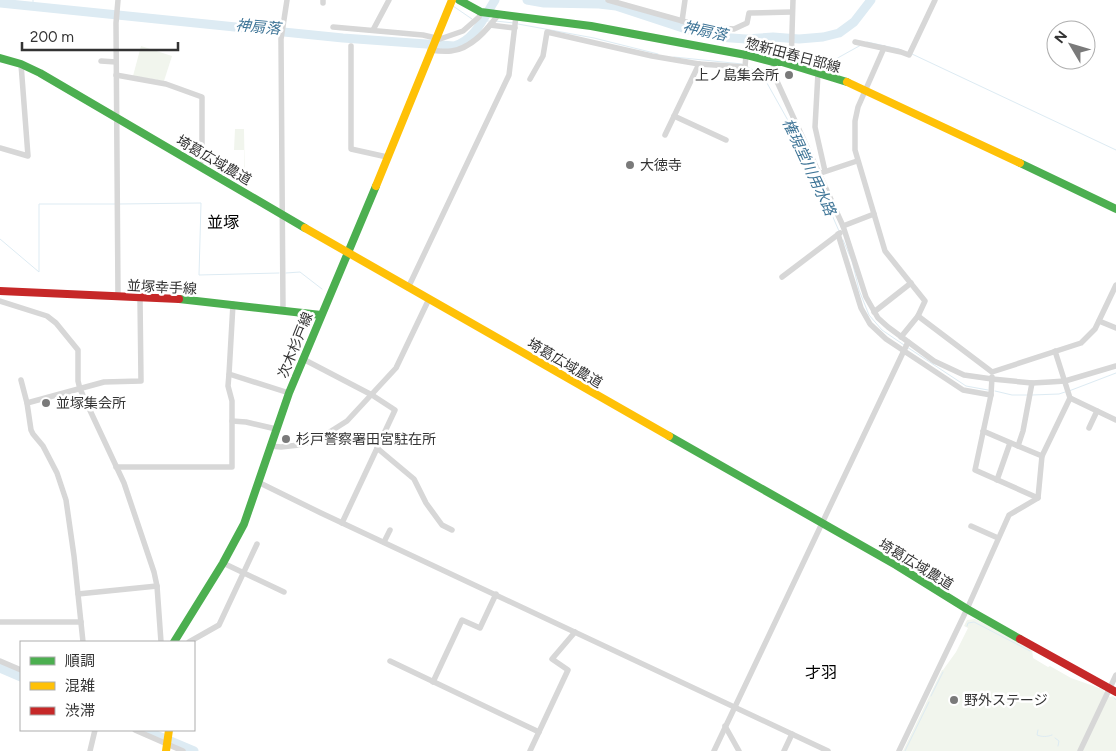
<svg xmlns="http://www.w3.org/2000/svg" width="1116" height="751" viewBox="0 0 1116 751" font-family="Figtree,'Noto Sans JP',sans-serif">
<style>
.green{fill:#f1f5ed}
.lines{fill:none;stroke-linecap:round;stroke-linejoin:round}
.stream{stroke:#ddebf3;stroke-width:1}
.river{stroke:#ddebf3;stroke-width:9}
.street{stroke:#d7d7d7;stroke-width:5.5}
.fast{stroke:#4caf50;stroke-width:8}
.slow{stroke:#ffc107;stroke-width:8}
.jam{stroke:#c62828;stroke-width:8}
.poi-dot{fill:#7a7a7a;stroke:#fff;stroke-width:2}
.labels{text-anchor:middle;stroke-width:5;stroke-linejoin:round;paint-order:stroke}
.street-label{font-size:14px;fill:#333;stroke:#fff}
.poi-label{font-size:14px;fill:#333;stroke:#fff;text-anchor:start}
.water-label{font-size:15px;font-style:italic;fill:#3f7597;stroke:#fff}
.quarter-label{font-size:16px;fill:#000;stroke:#fff}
</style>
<rect width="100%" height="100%" fill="#fff"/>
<g class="green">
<polygon points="141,46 172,56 164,81 133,76"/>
<polygon points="235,129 244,129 245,186 237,181 237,170 244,169 244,150 234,150"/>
<polygon points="975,619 1009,636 1032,649 1033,658 1048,667 1050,666 1071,678 1102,689 1110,697 1113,696 1116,698 1116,751 903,751 942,670 943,670 956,652 968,628 964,626 967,620"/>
</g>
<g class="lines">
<g class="stream">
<polyline points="33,0 33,6"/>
<polyline points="453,6 472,19"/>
<polyline points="478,21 491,21"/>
<polyline points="495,21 514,23"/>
<polyline points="518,24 594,38 658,54"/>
<polyline points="767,37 766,54 788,59"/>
<polyline points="867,42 899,49"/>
<polyline points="912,54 1116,150"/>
<polyline points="674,57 742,64"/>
<polyline points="795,60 817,64 834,60 861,45"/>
<polyline points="748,67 763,76 799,140 839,231"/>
<polyline points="119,204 201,203 199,275 279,273"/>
<polyline points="0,239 39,272 39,204 115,204"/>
<polyline points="843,240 852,261 859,290 869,315 882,330 904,345"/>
<polyline points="286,273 300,272 322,289"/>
<polyline points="907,347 966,386 988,390"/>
<polyline points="995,391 1012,395 1028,395"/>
<polyline points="1069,391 1116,373"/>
<polyline points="1032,395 1059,394 1065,392"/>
<polyline points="967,626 968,623 974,622 1030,651"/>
<polyline points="931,696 943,672"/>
<polyline points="1114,698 1116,700"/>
<path d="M 1038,730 L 1037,735 C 1042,737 1047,737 1052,735"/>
<polyline points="1055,738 1059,741 1058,746"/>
<polyline points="905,751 929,702"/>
</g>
<g class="river">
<polyline points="527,0 544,3 599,4 616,6 692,31 717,37 746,39 773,37 799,39 823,37 839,33 854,22 871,0"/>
<path d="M 0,3 L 343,38 L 454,46 C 475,40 484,17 495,0"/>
<polyline points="0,668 21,677"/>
<polyline points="144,730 194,751"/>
</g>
<g class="street">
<polyline points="118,0 116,23 118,297"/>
<polyline points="608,0 704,27 734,29 747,23 749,13 792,12"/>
<polyline points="323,3 323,0"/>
<polyline points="682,21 685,0"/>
<polyline points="490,25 515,28"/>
<polyline points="333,27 423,35 440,39 463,31 479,17 481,12"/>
<polyline points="373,30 389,0"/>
<polyline points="855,42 901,52 909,55 935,0"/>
<polyline points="351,46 351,149 387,157"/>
<polyline points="884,48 858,107 855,121 855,150 885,251 925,301 918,316 901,337"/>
<path d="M 430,50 C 437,51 444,52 451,51 C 471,49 487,30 498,15"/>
<polyline points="101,61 116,62"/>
<polyline points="773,62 775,77 843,226 866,297 878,318 888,327 934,361 964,375 992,379 1032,383 1050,382 1065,381 1116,366"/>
<polyline points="791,65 793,0"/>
<polyline points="818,73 815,127 825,171"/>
<polyline points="116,75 166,84 202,97 202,158 200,166"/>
<polyline points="530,79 543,56 547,32 652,56 699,64"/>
<polyline points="674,116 726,140"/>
<polyline points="665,135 699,64 745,67 746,55"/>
<polyline points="0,148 28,156 21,64"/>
<polyline points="821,173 857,161"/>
<polyline points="843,226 874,214"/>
<polyline points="838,234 861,308 870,324 886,339 963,390 991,395"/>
<polyline points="782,277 840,233"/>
<polyline points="408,288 509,75 516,16"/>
<polyline points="0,301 47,316 56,323 78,350 78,381 80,389 124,483 154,572 157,586 161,642"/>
<polyline points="283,310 281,39 287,0"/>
<polyline points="874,312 911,283"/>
<polyline points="918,316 992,372 1081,343 1095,329 1116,285"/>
<polyline points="1099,321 1116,328"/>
<polyline points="1055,351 1070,398 1116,420"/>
<polyline points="303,359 372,395 395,410 342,523"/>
<polyline points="229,374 289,393"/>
<polyline points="992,377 991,395 975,470 1038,498"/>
<polyline points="21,380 27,403 31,430 33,434 43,446 57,473 66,500 74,556 83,642"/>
<polyline points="27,403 104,382 141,381 140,298"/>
<polyline points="232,421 246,422 276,429"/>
<polyline points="1089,428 1097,411"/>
<polyline points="983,431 1018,446"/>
<polyline points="270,446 281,447 299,445 317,440 347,421 396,368 429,299"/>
<polyline points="377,448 414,479 426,503 442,525 452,530"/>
<polyline points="1042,456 1070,398"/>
<polyline points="116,467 232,467 232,401 228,386 229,374 233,304"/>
<polyline points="997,480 1010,443"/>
<polyline points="258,482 321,513 828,751"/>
<polyline points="971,526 998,538"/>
<polyline points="384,542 390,530"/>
<polyline points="223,563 284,592"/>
<polyline points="78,594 157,586"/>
<polyline points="0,622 81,622"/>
<polyline points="189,642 219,625 257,544"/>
<polyline points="0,661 21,670"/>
<polyline points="390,661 539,732"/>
<polyline points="433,682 462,620 480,628 496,594"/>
<polyline points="725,726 739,751"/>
<polyline points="135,730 183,751"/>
<polyline points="90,751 95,730"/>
<polyline points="530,751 568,670 552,659 575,632"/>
<polyline points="714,751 908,342"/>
<polyline points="784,751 792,734"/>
<polyline points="899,751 967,609 1009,515 1038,498 1042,456 1018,446 1023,431 1032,383"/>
<polyline points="1080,751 1116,675"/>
</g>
<g class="fast">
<polyline points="459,0 481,12 591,26 746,55 773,62 782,62 847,82"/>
<polyline points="0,58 21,64 40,73 305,228"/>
<polyline points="1020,163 1116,209"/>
<polyline points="179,299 321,315"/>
<polyline points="669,436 896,565 967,609 1020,639"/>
<polyline points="174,642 223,563 244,524 289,393 376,186"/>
</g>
<g class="slow">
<polyline points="847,82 1020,163"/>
<polyline points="376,186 452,0"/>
<polyline points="305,228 669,436"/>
<polyline points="166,751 169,730"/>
</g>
<g class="jam">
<polyline points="0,291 179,299"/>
<polyline points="1020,639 1116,692"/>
</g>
</g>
<g class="poi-dot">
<circle cx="789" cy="75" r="5"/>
<circle cx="630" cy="165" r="5"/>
<circle cx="46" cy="403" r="5"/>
<circle cx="286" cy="439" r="5"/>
<circle cx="954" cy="700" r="5"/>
</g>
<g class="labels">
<g class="street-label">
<text transform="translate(793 55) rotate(15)" y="5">惣新田春日部線</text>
<text transform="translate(214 160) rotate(30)" y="5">埼葛広域農道</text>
<text transform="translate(162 287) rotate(3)" y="5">並塚幸手線</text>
<text transform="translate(295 345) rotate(-68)" y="5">次木杉戸線</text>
<text transform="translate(565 363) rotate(30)" y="5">埼葛広域農道</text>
<text transform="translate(916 564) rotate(31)" y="5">埼葛広域農道</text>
</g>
<g class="poi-label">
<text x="779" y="80" text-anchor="end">上ノ島集会所</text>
<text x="640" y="170">大徳寺</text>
<text x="56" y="408">並塚集会所</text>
<text x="296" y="444">杉戸警察署田宮駐在所</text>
<text x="964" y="705">野外ステージ</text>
</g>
<g class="water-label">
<text transform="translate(258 27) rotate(5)" y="5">神扇落</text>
<text transform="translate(705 31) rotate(12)" y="5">神扇落</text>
<text transform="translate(809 167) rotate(65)" y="5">権現堂川用水路</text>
</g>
<g class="quarter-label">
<text x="223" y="228">並塚</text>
<text x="821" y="678">才羽</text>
</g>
</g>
<rect x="20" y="641" width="175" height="90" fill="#ffffff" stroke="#adadad"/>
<rect x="30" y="657" width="25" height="8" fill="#4caf50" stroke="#adadad"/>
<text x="65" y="666" font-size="15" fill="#333333">順調</text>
<rect x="30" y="682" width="25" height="8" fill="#ffc107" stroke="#adadad"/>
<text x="65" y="691" font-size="15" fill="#333333">混雑</text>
<rect x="30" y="707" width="25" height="8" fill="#c62828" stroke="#adadad"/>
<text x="65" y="716" font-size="15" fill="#333333">渋滞</text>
<g transform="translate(1071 45) rotate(308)"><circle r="24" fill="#ffffff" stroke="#adadad"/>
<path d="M0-4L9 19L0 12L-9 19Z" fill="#7a7a7a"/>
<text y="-8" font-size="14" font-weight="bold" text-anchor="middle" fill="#333333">N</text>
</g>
<path d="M22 42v8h156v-8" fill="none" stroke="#333333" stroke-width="2.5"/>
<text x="30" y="42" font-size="15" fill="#333333" stroke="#ffffff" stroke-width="4" paint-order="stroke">200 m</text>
</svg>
